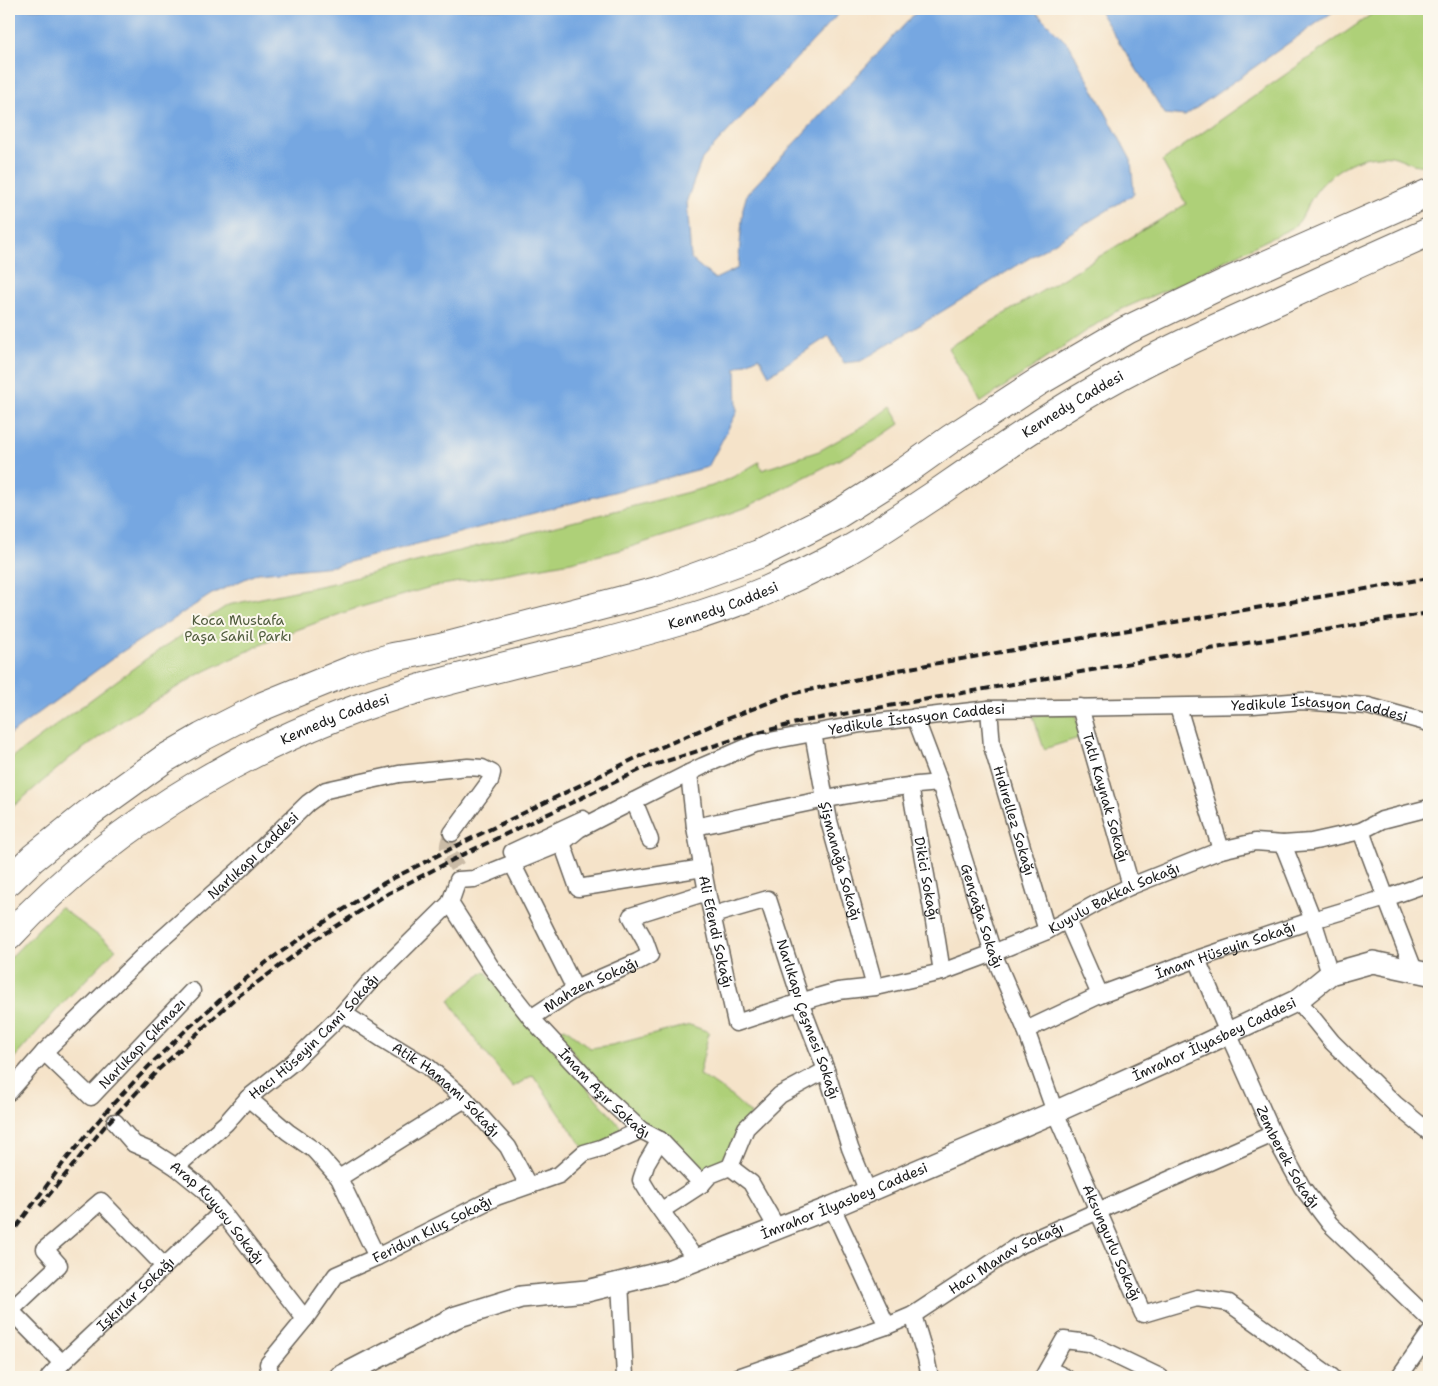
<svg xmlns="http://www.w3.org/2000/svg" width="1438" height="1386" viewBox="0 0 1438 1386" font-family="'Shantell Sans',sans-serif">
<style>
.green{fill:#aed078;stroke:#65764a}
.water{fill:#76a7e1;stroke:#49627e}
.lines{fill:none;stroke-linecap:round;stroke-linejoin:round}
.minor-tunnel{stroke:#cabba6;stroke-width:16;stroke-dasharray:16 8;stroke-linecap:butt}
.minor-casing{stroke:#686259;stroke-width:19}
.tertiary-casing{stroke:#686259;stroke-width:24}
.trunk-casing{stroke:#686259;stroke-width:30}
.minor{stroke:#fff;stroke-width:16}
.tertiary{stroke:#fff;stroke-width:21}
.trunk{stroke:#fff;stroke-width:28}
.rail{stroke:#1c1c1c;stroke-width:4;stroke-dasharray:8 4;stroke-linecap:butt}
.labels{text-anchor:middle;stroke-width:4;stroke-linejoin:round;paint-order:stroke}
.street-label{font-size:14px;fill:#1c1c1c;stroke:#fbf7ec}
.park-label{font-size:14px;fill:#4f5b3c;stroke:#fbf7ec}
</style>
<rect width="100%" height="100%" fill="#fbf7ec"/>
<filter id="ink" filterUnits="userSpaceOnUse"><feTurbulence type="fractalNoise" baseFrequency=".02" numOctaves="2"/><feDisplacementMap in="SourceGraphic" scale="10" xChannelSelector="R" yChannelSelector="G"/><feConvolveMatrix kernelMatrix="1 2 1 2 8 2 1 2 1" color-interpolation-filters="sRGB"/></filter>
<filter id="wash" filterUnits="userSpaceOnUse"><feTurbulence type="fractalNoise" baseFrequency=".0096" numOctaves="4" result="noise"/><feDisplacementMap in="SourceGraphic" scale="20" xChannelSelector="R" yChannelSelector="G"/><feGaussianBlur stdDeviation="1.12" result="paint"/><feColorMatrix in="noise" values="0 0 0 0 0 0 0 0 0 0 0 0 0 0 0 0 0 1.4 0 .05"/><feComposite in="paint" operator="in"/></filter>
<g filter="url(#wash)">
<rect width="100%" height="100%" fill="#f5e3c9"/>
<g class="green">
<path d="M 1379,9 L 1429,9 L 1429,164 C 1416,169 1405,159 1392,156 C 1385,155 1376,156 1369,157 C 1344,162 1321,180 1309,203 C 1303,213 1303,220 1292,228 L 1228,259 L 1184,282 L 1113,313 L 980,403 L 971,385 L 948,348 L 1186,204 L 1162,161 Z"/>
<polygon points="890,407 900,424 875,441 745,508 698,525 621,550 571,562 431,587 354,609 280,636 199,674 126,718 70,758 9,810 9,760 146,659 228,605 338,582 712,486 733,477 759,462 762,470 819,451 865,425"/>
<polygon points="1074,711 1082,737 1044,749 1033,716"/>
<polygon points="60,907 116,949 60,1006 9,1064 9,959"/>
<polygon points="485,971 627,1134 589,1156 533,1075 513,1087 476,1041 449,1000"/>
<path d="M 690,1025 L 709,1032 L 699,1075 C 720,1086 734,1098 751,1114 L 733,1158 L 696,1178 L 598,1087 L 558,1031 L 565,1028 L 590,1048 L 612,1045 Z"/>
</g>
<g class="water">
<polygon points="9,9 843,9 702,159 687,200 691,259 715,279 738,268 743,208 747,194 919,9 1033,9 1070,46 1131,160 1134,194 861,361 844,363 829,336 769,375 759,357 736,368 737,412 708,467 334,566 258,573 212,594 120,653 9,735"/>
<polygon points="1098,9 1337,9 1185,116 1165,114"/>
</g>
</g>
<g filter="url(#ink)">
<g class="lines">
<path class="minor-tunnel" d="M 452,833 C 444,849 448,852 457,867"/>
<defs>
<g id="minor">
<path id="s1" d="M 1080,707 L 1131,886"/>
<polyline points="1178,707 1221,850"/>
<path id="s2" d="M 989,709 L 992,746 L 1047,931"/>
<path id="s3" d="M 915,717 L 940,783 L 993,953 L 1026,1030 L 1055,1112 L 1143,1314 L 1197,1298 L 1229,1303 L 1332,1377"/>
<path id="s4" d="M 813,733 L 829,821 L 875,987"/>
<path id="s5" d="M 689,773 L 695,827 L 707,892 L 736,1023 L 800,1002 L 838,991 L 875,987 L 942,972 L 993,953 L 1047,931 L 1108,897 L 1131,886 L 1221,850 L 1255,842 L 1283,844 L 1311,842 L 1361,831 L 1382,820 L 1429,808"/>
<path id="s6" d="M 910,786 L 932,909 L 942,972"/>
<polyline points="634,801 650,840"/>
<path d="M 695,827 C 776,810 857,789 940,783"/>
<polyline points="1361,831 1386,898 1414,970"/>
<polyline points="562,843 578,888 703,868"/>
<polyline points="1283,844 1313,920 1330,974"/>
<polyline points="512,852 583,819"/>
<polyline points="512,863 575,989"/>
<path id="s7" d="M 450,903 L 491,967 L 531,1018 L 604,1096 L 641,1130 L 660,1140 L 702,1184"/>
<path id="s8" d="M 713,915 L 768,899 L 799,994 L 800,1002 L 826,1070 L 850,1148 L 868,1192"/>
<polyline points="1067,920 1100,995"/>
<path id="s9" d="M 1197,959 L 1228,1033 L 1273,1134 L 1302,1187 L 1330,1224 L 1429,1319"/>
<polyline points="1298,1000 1332,1042 1395,1104 1429,1132"/>
<path id="s10" d="M 343,1013 L 384,1040 L 428,1067 L 465,1099 L 508,1147 L 528,1185"/>
<path id="s11" d="M 531,1018 L 575,989 L 637,962 L 650,955 L 645,941 L 631,916 L 707,892"/>
<path id="s12" d="M 1026,1030 L 1100,995 L 1197,959 L 1313,920 L 1386,898 L 1429,883"/>
<path id="s13" d="M 44,1052 L 91,1097 L 192,991"/>
<path id="s14" d="M 9,1092 L 44,1052 L 144,955 L 239,870 L 308,803 L 326,790 L 399,774 L 468,767 L 482,768 L 492,773 L 490,781 L 452,833"/>
<polyline points="248,1098 288,1132 314,1150 339,1178 377,1257"/>
<path id="s15" d="M 115,1122 L 134,1144 L 153,1152 L 176,1167 L 203,1189 L 222,1212 L 305,1319"/>
<polyline points="660,1140 647,1162 641,1180 652,1198 696,1260"/>
<path id="s16" d="M 176,1167 L 226,1123 L 248,1098 L 292,1063 L 343,1013 L 368,984 L 450,903 L 458,880 L 474,879 L 562,843 L 579,829 L 614,811 L 703,766 L 754,744 L 861,724 L 989,709 L 1253,705 L 1302,701 L 1368,706 L 1429,723"/>
<polyline points="730,1167 746,1128 780,1095 826,1070"/>
<polyline points="730,1167 751,1183 777,1228"/>
<polyline points="339,1178 465,1099"/>
<polyline points="832,1207 887,1326"/>
<polyline points="662,1210 702,1184 710,1175 730,1167"/>
<polyline points="620,1282 625,1377"/>
<polyline points="9,1309 62,1363"/>
<polyline points="9,1312 59,1265 45,1249 101,1201 164,1266"/>
<polyline points="913,1315 926,1358 930,1377"/>
<polyline points="1048,1369 1065,1377"/>
<path id="s17" d="M 49,1377 L 62,1363 L 222,1212"/>
<path id="s18" d="M 271,1377 L 268,1364 L 305,1319 L 336,1275 L 377,1257 L 496,1197 L 559,1175 L 584,1153 L 601,1148 L 641,1130"/>
<path id="s19" d="M 738,1377 L 887,1326 L 913,1315 L 1016,1247 L 1273,1134"/>
<polyline points="1043,1377 1064,1340 1089,1343 1160,1377"/>
<polyline points="1399,1377 1429,1334"/>
</g>
<g id="tertiary">
<path id="s20" d="M 340,1377 L 456,1317 L 521,1297 L 587,1291 L 668,1271 L 832,1207 L 1055,1112 L 1201,1046 L 1298,1000 L 1330,974 L 1373,962 L 1429,974"/>
</g>
<g id="trunk">
<polyline points="9,881 33,858 89,813 164,759 202,737 263,706 354,669 393,657 440,648 657,591 759,554 835,516 900,475 952,438 1038,382 1127,330 1225,283 1429,193"/>
<path id="s21" d="M 9,936 C 118,818 270,730 425,687 C 482,671 539,658 597,644 C 654,629 711,614 765,591 C 792,579 819,566 845,552 C 876,535 904,515 933,496 C 982,462 1030,428 1081,398 C 1141,362 1204,333 1268,305 C 1322,280 1375,256 1429,232"/>
</g>
</defs>
<use href="#minor" class="minor-casing"/>
<use href="#tertiary" class="tertiary-casing"/>
<use href="#trunk" class="trunk-casing"/>
<use href="#minor" class="minor"/>
<use href="#tertiary" class="tertiary"/>
<use href="#trunk" class="trunk"/>
<g class="rail">
<polyline points="40,1206 105,1126 157,1071 233,1000 277,968 319,937 389,893 462,855 642,769 735,739 804,721 1216,648 1429,613"/>
<polyline points="9,1237 64,1162 110,1107 152,1063 186,1030 228,993 268,961 314,929 384,883 458,845 636,758 724,720 791,694 898,670 1429,578"/>
</g>
</g>
</g>
<g class="labels">
<g class="street-label">
<text dy="5" stroke="none"><textPath href="#s21" startOffset="1205">Kennedy Caddesi</textPath></text>
<text dy="5" stroke="none"><textPath href="#s21" startOffset="800">Kennedy Caddesi</textPath></text>
<text dy="5" stroke="none"><textPath href="#s16" startOffset="1302">Yedikule İstasyon Caddesi</textPath></text>
<text dy="5" stroke="none"><textPath href="#s21" startOffset="395">Kennedy Caddesi</textPath></text>
<text dy="5" stroke="none"><textPath href="#s16" startOffset="898">Yedikule İstasyon Caddesi</textPath></text>
<text dy="5" stroke="none"><textPath href="#s1" startOffset="94">Tatlı Kaynak Sokağı</textPath></text>
<text dy="5" stroke="none"><textPath href="#s2" startOffset="115">Hıdırellez Sokağı</textPath></text>
<text dy="5" stroke="none"><textPath href="#s14" startOffset="340">Narlıkapı Caddesi</textPath></text>
<text dy="5" stroke="none"><textPath href="#s4" startOffset="131">Şişmanağa Sokağı</textPath></text>
<text dy="5" stroke="none"><textPath href="#s6" startOffset="94">Dikici Sokağı</textPath></text>
<text dy="5" stroke="none"><textPath href="#s5" startOffset="655">Kuyulu Bakkal Sokağı</textPath></text>
<text dy="5" stroke="none"><textPath href="#s3" startOffset="210">Gençağa Sokağı</textPath></text>
<text dy="5" stroke="none"><textPath href="#s5" startOffset="161">Ali Efendi Sokağı</textPath></text>
<text dy="5" stroke="none"><textPath href="#s12" startOffset="215">İmam Hüseyin Sokağı</textPath></text>
<text dy="5" stroke="none"><textPath href="#s11" startOffset="69">Mahzen Sokağı</textPath></text>
<text dy="5" stroke="none"><textPath href="#s8" startOffset="184">Narlıkapı Çeşmesi Sokağı</textPath></text>
<text dy="5" stroke="none"><textPath href="#s16" startOffset="190">Hacı Hüseyin Cami Sokağı</textPath></text>
<text dy="5" stroke="none"><textPath href="#s20" startOffset="942">İmrahor İlyasbey Caddesi</textPath></text>
<text dy="5" stroke="none"><textPath href="#s13" startOffset="139">Narlıkapı Çıkmazı</textPath></text>
<text dy="5" stroke="none"><textPath href="#s10" startOffset="129">Atik Hamamı Sokağı</textPath></text>
<text dy="5" stroke="none"><textPath href="#s7" startOffset="246">İmam Aşır Sokağı</textPath></text>
<text dy="5" stroke="none"><textPath href="#s9" startOffset="218">Zemberek Sokağı</textPath></text>
<text dy="5" stroke="none"><textPath href="#s20" startOffset="538">İmrahor İlyasbey Caddesi</textPath></text>
<text dy="5" stroke="none"><textPath href="#s15" startOffset="139">Arap Kuyusu Sokağı</textPath></text>
<text dy="5" stroke="none"><textPath href="#s18" startOffset="232">Feridun Kılıç Sokağı</textPath></text>
<text dy="5" stroke="none"><textPath href="#s3" startOffset="562">Aksungurlu Sokağı</textPath></text>
<text dy="5" stroke="none"><textPath href="#s19" startOffset="295">Hacı Manav Sokağı</textPath></text>
<text dy="5" stroke="none"><textPath href="#s17" startOffset="120">Işkırlar Sokağı</textPath></text>
</g>
<g class="park-label">
<text x="238" y="625">Koca Mustafa<tspan x="238" dy="16">Paşa Sahil Parkı</tspan></text>
</g>
</g>
<rect width="1438" height="1386" fill="none" stroke="#fbf7ec" stroke-width="30"/>
</svg>
